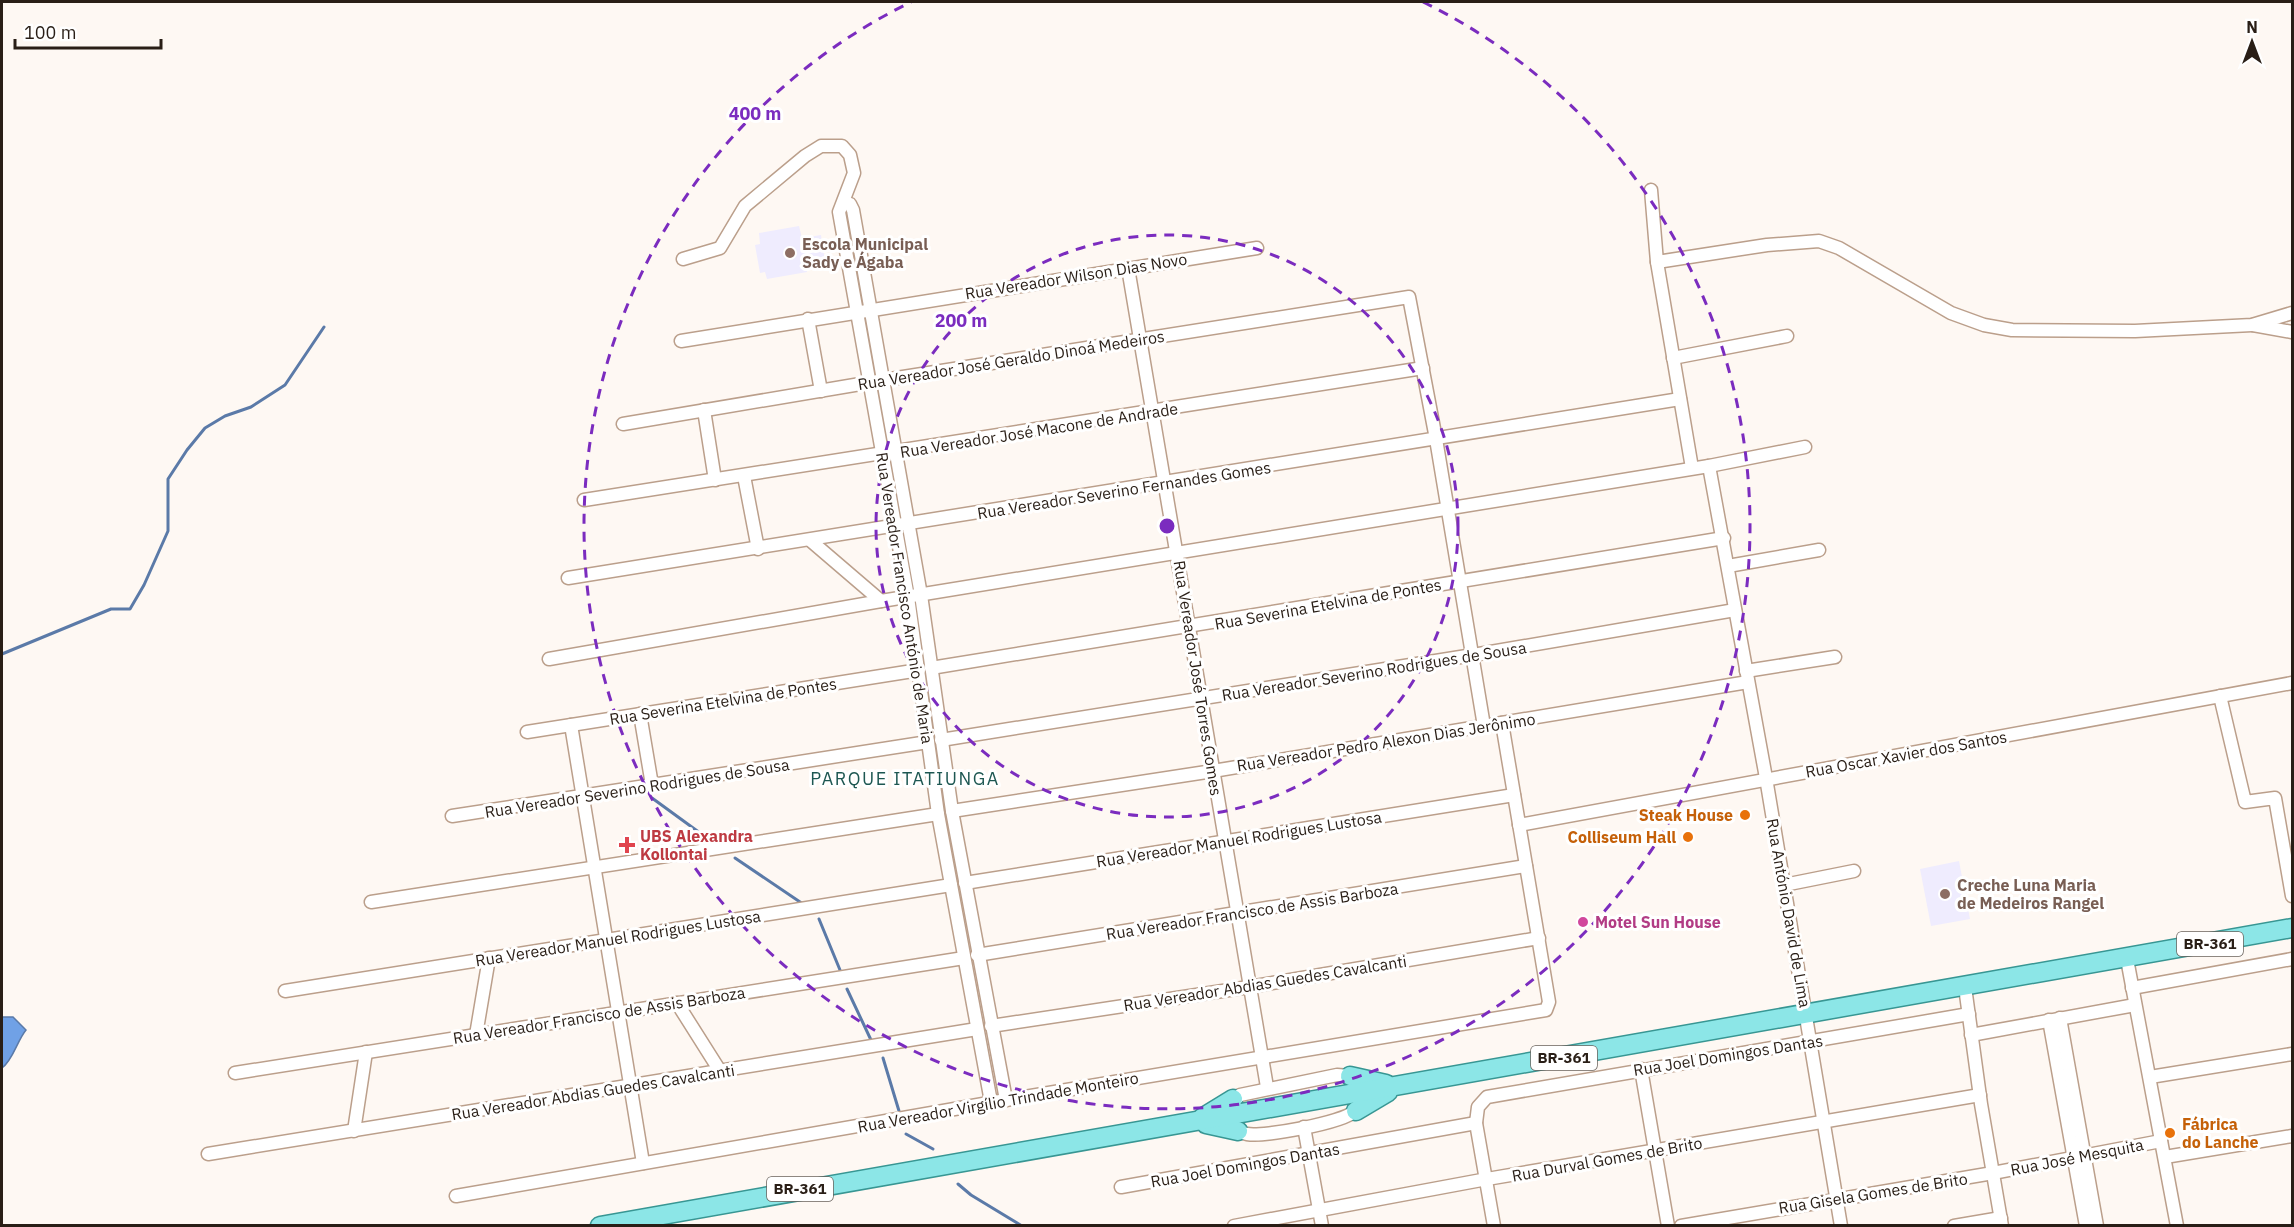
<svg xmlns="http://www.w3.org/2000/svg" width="2294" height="1227" viewBox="0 0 2294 1227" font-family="'IBM Plex Sans',sans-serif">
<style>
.education{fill:#efecfe}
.water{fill:#70a1e6;stroke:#5b7aa8;stroke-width:1.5}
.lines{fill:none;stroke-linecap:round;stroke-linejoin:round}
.stream{stroke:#5b7aa8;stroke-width:3}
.street-casing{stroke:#bb9f8b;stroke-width:15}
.primary-casing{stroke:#389693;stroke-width:21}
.street{stroke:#fff;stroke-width:12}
.primary{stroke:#8ce6e7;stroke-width:18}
.ring{fill:none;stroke:#7b2cbf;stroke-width:3;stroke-dasharray:10 8}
.education-dot{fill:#8d6e63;stroke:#fff;stroke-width:2}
.food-dot{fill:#e8710a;stroke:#fff;stroke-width:2}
.health-dot{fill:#e0444e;stroke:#fff;stroke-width:2}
.hotel-dot{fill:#d1479c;stroke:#fff;stroke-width:2}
.labels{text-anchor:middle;stroke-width:6;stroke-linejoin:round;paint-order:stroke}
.shield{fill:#fff;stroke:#69625c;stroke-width:1.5}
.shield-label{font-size:15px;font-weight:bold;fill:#291e16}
.education-label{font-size:16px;font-weight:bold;fill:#785e54;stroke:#fff;text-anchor:start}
.street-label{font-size:16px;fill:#291e16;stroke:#fff}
.food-label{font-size:16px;font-weight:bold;fill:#c56008;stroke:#fff;text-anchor:end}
.health-label{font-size:16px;font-weight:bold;fill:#be3a42;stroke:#fff;text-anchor:start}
.hotel-label{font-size:16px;font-weight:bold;fill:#b23c85;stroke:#fff;text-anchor:start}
.neighbourhood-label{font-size:18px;letter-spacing:1.5px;fill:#1d5752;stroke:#fff}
.centre{fill:#7b2cbf;stroke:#fff;stroke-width:3}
.ring-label{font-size:18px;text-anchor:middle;font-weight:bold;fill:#7b2cbf;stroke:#fff;stroke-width:6;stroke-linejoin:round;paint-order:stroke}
</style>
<rect width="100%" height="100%" fill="#fef8f3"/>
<g class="education">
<polygon points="799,226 802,238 821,235 825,261 806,264 807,272 767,279 765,272 760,273 755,245 760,244 759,233"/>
<polygon points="1959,861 1970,919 1931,926 1920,869"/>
</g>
<path class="water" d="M 2,1017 L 13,1017 L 26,1030 C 17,1041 13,1060 2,1068 Z"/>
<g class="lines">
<g class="stream">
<polyline points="2,654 111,609 130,609 144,585 168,531 168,479 187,450 205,428 225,416 251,407 285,385 324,327"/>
<polyline points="652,798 711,841"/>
<polyline points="735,858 803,904"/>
<polyline points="819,919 840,970"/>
<polyline points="847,989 871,1040"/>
<polyline points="883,1058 899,1111"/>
<polyline points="906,1134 933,1149"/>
<polyline points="958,1184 971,1195 1022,1226"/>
</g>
<defs>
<g id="street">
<polyline points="1651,190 1657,262 1692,468"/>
<polyline points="845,203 850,204 853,210 921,595 952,811 1006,1100"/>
<polyline points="683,259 720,248 745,206 805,156 821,146 842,146 850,155 854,173 839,212 908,597 938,814 991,1102"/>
<polyline points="1657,262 1767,245 1819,241 1839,248 1951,313 1984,325 2012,330 2135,331 2252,325 2292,313"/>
<polyline points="1128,268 1267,1087"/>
<polyline points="808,319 821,391"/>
<polyline points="2253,325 2292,332"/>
<polyline points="681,341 1257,248"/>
<polyline points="1673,358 1787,336"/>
<polyline points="704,410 715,480"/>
<polyline points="623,424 884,380 1409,297 1436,439 1484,726"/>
<polyline points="1709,466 1766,778 1841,1226"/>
<polyline points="744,476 758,549"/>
<polyline points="584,500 1423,368"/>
<polyline points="811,541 881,601"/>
<polyline points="1728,566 1819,550"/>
<polyline points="568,578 1680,399"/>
<polyline points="549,659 881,601 1709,466 1805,447"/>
<polyline points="931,668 1724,538"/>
<polyline points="1746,671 1835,657"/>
<polyline points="2220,696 2245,802 2275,798 2292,896"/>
<polyline points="640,714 652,785"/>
<polyline points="571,725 643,1163"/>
<polyline points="527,732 919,670"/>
<polyline points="941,740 1473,655 1735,610"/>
<polyline points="952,811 1213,771 1748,682"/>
<polyline points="452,816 928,742"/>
<polyline points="1519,825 2292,683"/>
<polyline points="965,883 1514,795"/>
<polyline points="1784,885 1854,871"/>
<polyline points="371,902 938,814"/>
<polyline points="977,955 1526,866"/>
<polyline points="2127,959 2177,1226"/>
<polyline points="1965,987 1981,1104 2002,1226"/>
<polyline points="2132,988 2292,959"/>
<polyline points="285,991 951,885"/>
<polyline points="677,1003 720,1071"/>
<polyline points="2060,1018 2097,1226"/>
<polyline points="2049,1020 2086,1226"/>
<polyline points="991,1026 1249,987 1539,938"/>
<polyline points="476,1035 489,958"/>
<polyline points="1971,1035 2135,1005"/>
<polyline points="1641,1069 1668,1226"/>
<polyline points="235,1073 964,958"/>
<path d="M 1337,1075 L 1350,1076 L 1360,1085 C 1362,1094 1362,1105 1355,1111 C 1342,1123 1264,1137 1247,1134 C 1240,1133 1236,1130 1231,1125 L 1230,1105 L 1240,1095 Z"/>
<polyline points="2150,1077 2292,1054"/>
<polyline points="1304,1127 1322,1226"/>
<polyline points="354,1131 366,1052"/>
<polyline points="208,1154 977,1029"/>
<polyline points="2165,1157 2292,1136"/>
<polyline points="1121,1187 1476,1123"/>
<polyline points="456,1196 1006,1100 1546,1010 1549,1002 1502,723"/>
<polyline points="1234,1226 1487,1179 1980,1095"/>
<polyline points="1494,1226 1476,1123 1478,1107 1487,1097 1969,1014"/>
<polyline points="1681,1226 1993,1173 2161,1141"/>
<polyline points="1954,1226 2001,1218"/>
</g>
<g id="primary">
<polyline points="1350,1076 1386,1084"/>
<polyline points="1356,1111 1388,1092"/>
<polyline points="1202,1118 1233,1099"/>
<polyline points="1206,1124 1238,1131"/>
<polyline points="600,1226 2292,928"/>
</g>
</defs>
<use href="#street" class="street-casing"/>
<use href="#primary" class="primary-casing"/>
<use href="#street" class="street"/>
<use href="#primary" class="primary"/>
</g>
<g class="ring">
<circle cx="1167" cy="526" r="291"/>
<path d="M1423 2A583 583 0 1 1 911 2"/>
</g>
<g class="education-dot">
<circle cx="790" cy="253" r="6"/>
<circle cx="1945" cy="894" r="6"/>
</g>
<g class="food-dot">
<circle cx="1745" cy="815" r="6"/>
<circle cx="1688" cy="837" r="6"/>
<circle cx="2170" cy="1133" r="6"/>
</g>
<path class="health-dot" d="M624 836h6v6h6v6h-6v6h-6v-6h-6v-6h6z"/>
<circle class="hotel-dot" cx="1583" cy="922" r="6"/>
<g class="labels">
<g class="shield">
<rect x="2177" y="932" width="66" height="24" rx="4.5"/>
<rect x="1531" y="1046" width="66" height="24" rx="4.5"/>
<rect x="767" y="1177" width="66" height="24" rx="4.5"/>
</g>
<g class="shield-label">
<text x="2210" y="949">BR-361</text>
<text x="1564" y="1063">BR-361</text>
<text x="800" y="1194">BR-361</text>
</g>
<g class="education-label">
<text x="802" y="250">Escola Municipal<tspan x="802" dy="18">Sady e Ágaba</tspan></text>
<text x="1957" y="891">Creche Luna Maria<tspan x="1957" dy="18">de Medeiros Rangel</tspan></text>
</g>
<g class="street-label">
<text transform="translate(1076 276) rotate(-9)" y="6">Rua Vereador Wilson Dias Novo</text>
<text transform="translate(1011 360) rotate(-9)" y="6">Rua Vereador José Geraldo Dinoá Medeiros</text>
<text transform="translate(1039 430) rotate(-9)" y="6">Rua Vereador José Macone de Andrade</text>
<text transform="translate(1124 490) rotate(-9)" y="6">Rua Vereador Severino Fernandes Gomes</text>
<text transform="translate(905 598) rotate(81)" y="6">Rua Vereador Francisco António de Maria</text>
<text transform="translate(1328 604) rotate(-10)" y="6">Rua Severina Etelvina de Pontes</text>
<text transform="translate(1374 671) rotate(-9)" y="6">Rua Vereador Severino Rodrigues de Sousa</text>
<text transform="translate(1198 678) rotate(81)" y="6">Rua Vereador José Torres Gomes</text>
<text transform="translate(723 701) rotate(-9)" y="6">Rua Severina Etelvina de Pontes</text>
<text transform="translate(1386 742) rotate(-9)" y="6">Rua Vereador Pedro Alexon Dias Jerônimo</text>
<text transform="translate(1906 754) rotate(-10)" y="6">Rua Oscar Xavier dos Santos</text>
<text transform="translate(637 788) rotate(-9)" y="6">Rua Vereador Severino Rodrigues de Sousa</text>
<text transform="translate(1239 839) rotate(-9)" y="6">Rua Vereador Manuel Rodrigues Lustosa</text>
<text transform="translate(1252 911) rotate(-9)" y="6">Rua Vereador Francisco de Assis Barboza</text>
<text transform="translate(1789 913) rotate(80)" y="6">Rua António David de Lima</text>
<text transform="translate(618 938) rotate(-9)" y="6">Rua Vereador Manuel Rodrigues Lustosa</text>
<text transform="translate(1265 983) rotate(-9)" y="6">Rua Vereador Abdias Guedes Cavalcanti</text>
<text transform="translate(599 1015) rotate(-9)" y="6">Rua Vereador Francisco de Assis Barboza</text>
<text transform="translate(1728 1055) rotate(-9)" y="6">Rua Joel Domingos Dantas</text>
<text transform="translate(593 1092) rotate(-9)" y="6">Rua Vereador Abdias Guedes Cavalcanti</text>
<text transform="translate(998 1102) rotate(-10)" y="6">Rua Vereador Virgílio Trindade Monteiro</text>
<text transform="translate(2077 1157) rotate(-11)" y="6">Rua José Mesquita</text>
<text transform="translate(1607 1159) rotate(-10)" y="6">Rua Durval Gomes de Brito</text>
<text transform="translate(1245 1165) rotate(-10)" y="6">Rua Joel Domingos Dantas</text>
<text transform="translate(1873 1193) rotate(-9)" y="6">Rua Gisela Gomes de Brito</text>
</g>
<g class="food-label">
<text x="1733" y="821">Steak House</text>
<text x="1676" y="843">Colliseum Hall</text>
<text x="2182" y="1130" text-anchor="start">Fábrica<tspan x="2182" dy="18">do Lanche</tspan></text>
</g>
<g class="health-label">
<text x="640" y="842">UBS Alexandra<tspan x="640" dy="18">Kollontai</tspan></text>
</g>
<g class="hotel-label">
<text x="1595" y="928">Motel Sun House</text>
</g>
<g class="neighbourhood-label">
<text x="905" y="785">PARQUE ITATIUNGA</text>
</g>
</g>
<circle cx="1167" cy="526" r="9" class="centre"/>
<g class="ring-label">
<text x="755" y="120">400 m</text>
<text x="961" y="327">200 m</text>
</g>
<rect width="2294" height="1227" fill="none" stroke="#291e16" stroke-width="6"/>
<g transform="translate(2252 42)" stroke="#ffffff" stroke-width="4.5" paint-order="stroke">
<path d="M0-4.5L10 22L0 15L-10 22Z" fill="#291e16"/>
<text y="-9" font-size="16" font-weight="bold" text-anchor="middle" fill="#291e16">N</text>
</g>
<path d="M15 39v9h146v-9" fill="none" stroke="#291e16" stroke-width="3"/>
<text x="24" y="39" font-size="18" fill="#291e16" stroke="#ffffff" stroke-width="4.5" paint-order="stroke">100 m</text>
</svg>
